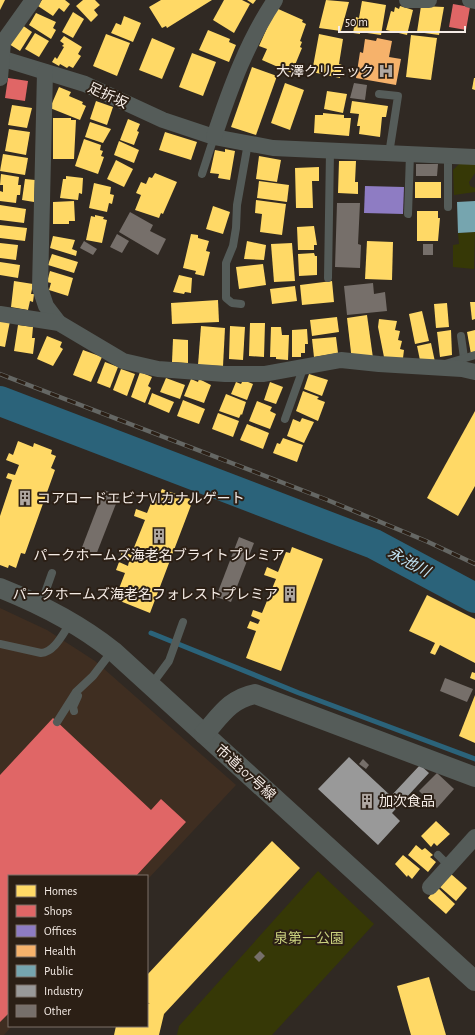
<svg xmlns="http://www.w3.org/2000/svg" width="475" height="1035" viewBox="0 0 475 1035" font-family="'Alegreya Sans','Noto Sans JP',sans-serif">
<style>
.built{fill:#3f2e21}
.green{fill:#363806}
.homes{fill:#ffd966}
.shops{fill:#e06666}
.offices{fill:#8e7cc3}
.health{fill:#f6b26b}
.public{fill:#76a5af}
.industry{fill:#999}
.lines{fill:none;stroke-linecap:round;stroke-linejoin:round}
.stream{stroke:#2b637a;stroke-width:5}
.river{stroke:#2b637a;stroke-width:30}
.building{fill:#766f6a}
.service{stroke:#555c59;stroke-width:8}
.minor{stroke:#555c59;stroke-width:16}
.tertiary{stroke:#555c59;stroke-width:20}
.rail-casing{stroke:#656764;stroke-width:4.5}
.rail{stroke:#2b1f15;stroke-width:3;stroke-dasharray:9;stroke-linecap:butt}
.labels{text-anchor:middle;stroke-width:4;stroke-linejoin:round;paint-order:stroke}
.poi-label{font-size:14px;fill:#f5ece6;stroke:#2b1f15;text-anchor:end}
.street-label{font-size:14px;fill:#f5ece6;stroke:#2b1f15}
.park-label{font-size:14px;fill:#c9d07e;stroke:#2b1f15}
.water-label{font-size:15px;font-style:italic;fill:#c2e4f5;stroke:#2b1f15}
</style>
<rect width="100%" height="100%" fill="#302923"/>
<polygon class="built" points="0,608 47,630 95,661 236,785 147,880 147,876 9,876 9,1026 12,1026 4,1035 0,1035"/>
<g class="green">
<polygon points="460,163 475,164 475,173 469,182 470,186 475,188 475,192 454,195 453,170"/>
<polygon points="475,232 474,269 453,267 453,245 459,244 458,233"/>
<polygon points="318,871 374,924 272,1035 177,1035 179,1026"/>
</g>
<g class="homes">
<polygon points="0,0 5,0 0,10"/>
<polygon points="42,0 65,0 70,4 64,12 59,8 53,16 38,6"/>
<polygon points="83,0 95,0 100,5 94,10 98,15 91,22 76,6"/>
<polygon points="161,0 212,0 167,28 166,26 162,28 149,7"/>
<polygon points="224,0 242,0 250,4 234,33 213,20"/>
<polygon points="247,0 256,0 253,4"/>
<polygon points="326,0 349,2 341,31 319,28"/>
<polygon points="362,1 386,5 381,35 360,32 360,34 353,33 356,17 359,18"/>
<polygon points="400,6 413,10 407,35 386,30 391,11 394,12 395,7 399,9"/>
<polygon points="421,6 444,7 439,35 417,32"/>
<polygon points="276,8 303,20 302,22 306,24 300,41 302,42 300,47 302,48 295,65 297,66 294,74 262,60 267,49 259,46"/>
<polygon points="73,12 84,19 73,38 62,32"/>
<polygon points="36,13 56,22 53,28 56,30 51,39 29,25"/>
<polygon points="124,16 141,23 133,42 111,33 116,23 121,25"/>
<polygon points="22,25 32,32 20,51 9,44"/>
<polygon points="208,30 230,39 229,42 236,45 229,62 199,50"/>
<polygon points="35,33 49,41 39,57 25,49"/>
<polygon points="106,34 130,43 117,76 93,66"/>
<polygon points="319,34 343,39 339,64 342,65 340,78 312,72"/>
<polygon points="411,35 437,38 431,80 406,77"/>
<polygon points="64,36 82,47 78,54 81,56 73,68 69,66 67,68 60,64 59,66 52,62 55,57 57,59 64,47 62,46 64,44 60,41"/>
<polygon points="152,38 175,48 162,79 139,70"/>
<polygon points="192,53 216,62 203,96 179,87"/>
<polygon points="252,67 277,76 256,135 231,127"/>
<polygon points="474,78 475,78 475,90 472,89"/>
<polygon points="285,83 304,90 290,130 271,123"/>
<polygon points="59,87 71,92 69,96 83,102 82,104 86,106 80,120 50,108"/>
<polygon points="327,91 347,94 343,113 324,109"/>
<polygon points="96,101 113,107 107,125 90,119"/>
<polygon points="352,101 388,106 386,117 382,117 380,137 359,134 360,126 357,126 359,114 350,113"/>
<polygon points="12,105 32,108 27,128 8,125"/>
<polygon points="323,113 344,115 344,118 351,118 349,136 314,133 315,115 323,115"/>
<polygon points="53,118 71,118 71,120 76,120 74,159 53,159"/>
<polygon points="128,119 140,124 137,131 139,132 134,145 120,140"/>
<polygon points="90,122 111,129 103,143 85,137"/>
<polygon points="9,129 30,132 26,155 5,151"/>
<polygon points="165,132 197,142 191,160 159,150"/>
<polygon points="84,139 101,145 100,150 103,151 101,156 104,157 98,174 75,166"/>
<polygon points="119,141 139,150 134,163 114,155"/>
<polygon points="225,149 235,151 230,180 218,178 219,174 210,173 215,150 225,152"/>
<polygon points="3,154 28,158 25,175 0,171"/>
<polygon points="259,156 281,160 277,182 256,179"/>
<polygon points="116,160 133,169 124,187 107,179"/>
<polygon points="339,161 356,161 355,182 358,182 358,194 338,193"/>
<polygon points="319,167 319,181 312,181 313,208 296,208 295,168"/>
<polygon points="155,173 177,182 163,214 161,213 159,218 135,210 141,195 136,193 141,182 146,184 149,177 152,178"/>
<polygon points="1,174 19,177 18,185 21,185 20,195 17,195 16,203 0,201 0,191 3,192 3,185 0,185"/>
<polygon points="66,176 83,178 82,194 79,193 78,200 60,198 63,179 66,179"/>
<polygon points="25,179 35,180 34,202 22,200"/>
<polygon points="259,181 289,185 287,202 257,198"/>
<rect x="415" y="182" width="26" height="16"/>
<polygon points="94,183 111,187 110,194 114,195 112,204 109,203 107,212 89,208"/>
<polygon points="256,200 286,204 282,235 260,232 262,214 255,213"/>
<polygon points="74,201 75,221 69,221 69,224 53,224 53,202"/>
<polygon points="0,205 26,209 24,223 0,220"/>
<polygon points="213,206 230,212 223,234 206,229"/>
<polygon points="417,211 438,211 438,218 440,218 438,241 417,241"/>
<polygon points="95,215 104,217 103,219 107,220 102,243 86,240 91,216 95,217"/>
<polygon points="0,225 27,228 25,241 0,238"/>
<polygon points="314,226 317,245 314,245 314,250 298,250 297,227"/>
<polygon points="191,234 198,235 198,238 209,241 206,251 210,252 204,276 195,274 196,271 183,268"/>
<polygon points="53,236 75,240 72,249 77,251 76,256 50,248"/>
<polygon points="247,241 266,245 264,260 244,259"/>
<polygon points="367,241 393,242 392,280 365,279"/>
<polygon points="0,243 18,245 16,260 0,258"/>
<polygon points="292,243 295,281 274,282 271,244"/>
<polygon points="314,253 315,256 317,256 317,275 299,276 298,254"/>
<polygon points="52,254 78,262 74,273 48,265"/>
<polygon points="0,262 20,265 18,278 0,275"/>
<polygon points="263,264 266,285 239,289 236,267"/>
<polygon points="50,271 73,278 68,296 49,290 51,283 47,282"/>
<polygon points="179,275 192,278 191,293 185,292 184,294 173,292"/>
<polygon points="14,281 33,284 31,294 34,294 33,302 30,301 28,310 11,307"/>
<polygon points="332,281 334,302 302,305 300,285"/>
<polygon points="295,286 297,301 272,304 270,289"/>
<polygon points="218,300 219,322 172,324 171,303"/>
<polygon points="470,302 475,302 475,319 472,320"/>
<polygon points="447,303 449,327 436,328 434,304"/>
<polygon points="422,311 429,341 415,344 409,314"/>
<polygon points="367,315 373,358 352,361 347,318"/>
<polygon points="337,317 339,332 312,336 310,320"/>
<polygon points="379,319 397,321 395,330 400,331 398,340 402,341 400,349 404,350 403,358 385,362 378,327"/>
<polygon points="0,320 10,321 5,347 0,346"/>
<polygon points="250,323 265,323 264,357 249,356"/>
<polygon points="18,325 33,327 32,338 35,338 33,354 14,351"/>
<polygon points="201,326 225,328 223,366 198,365"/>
<polygon points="230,326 245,327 243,360 229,359"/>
<polygon points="271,327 281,327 282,335 289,335 288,360 276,359 276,357 270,357"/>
<polygon points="307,329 308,344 305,344 305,353 301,353 301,357 292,357 292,330"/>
<polygon points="451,330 452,355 440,357 437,332"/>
<polygon points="475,330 475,353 471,354 467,332"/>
<polygon points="47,336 62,342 60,347 63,349 53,366 37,359"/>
<polygon points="336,337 338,353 314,357 312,339"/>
<polygon points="173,339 188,340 188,363 172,362"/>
<polygon points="431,343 435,362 421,365 417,346"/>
<polygon points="83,350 102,357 91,382 73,375"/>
<polygon points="105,362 118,367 110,388 97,383"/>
<polygon points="121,369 135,374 127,396 113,390"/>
<polygon points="140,372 152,377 148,386 151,388 145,403 131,397"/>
<polygon points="309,374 328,380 322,396 304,389"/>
<polygon points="166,378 185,385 180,399 160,392"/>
<polygon points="191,379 198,382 199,379 211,385 204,403 184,396"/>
<polygon points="243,380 253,384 247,400 231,394 236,382 241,384"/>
<polygon points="270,382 283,387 276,404 264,400"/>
<polygon points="303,391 319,397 317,399 325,402 318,421 296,411"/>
<polygon points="152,393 174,402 169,413 148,404"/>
<polygon points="226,394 246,402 242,415 241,414 239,418 219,411"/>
<polygon points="183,400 205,409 199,424 177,416"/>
<polygon points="257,401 272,407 270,411 276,414 270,429 249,421"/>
<polygon points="475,411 475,486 458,516 427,498"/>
<polygon points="218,413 239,421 233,437 212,429"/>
<polygon points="302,418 314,422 304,443 287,436 293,419 300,422"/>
<polygon points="247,424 269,433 263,449 240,440"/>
<polygon points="283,438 303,445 297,462 273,453 277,443 280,444"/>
<polygon points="18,441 33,447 34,443 52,450 51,454 56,456 51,468 55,470 25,554 21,553 16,568 9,565 8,568 0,565 0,516 12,480 6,478 8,473 15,475 19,465 6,460 9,453 13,455"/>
<polygon points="162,489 193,500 150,613 115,599 125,573 116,570 119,562 128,566 129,561 120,558 122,551 131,555 145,520 134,516 136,509 147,513 155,493 159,495"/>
<polygon points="292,547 323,559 281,671 246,658 256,631 247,628 250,621 258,624 260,620 251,616 253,610 262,613 276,579 264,575 267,567 278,572 286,552 290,553"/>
<polygon points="427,595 475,619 475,663 440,645 435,655 430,653 435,643 409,631"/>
<polygon points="472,672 475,673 475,680 470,678"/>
<polygon points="475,695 475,743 459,736"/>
<polygon points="436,821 450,834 437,846 434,843 431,847 421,836"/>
<polygon points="272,841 300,868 164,1014 159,1035 114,1035 116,1026 147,1026 147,1003 150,1004 147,1002 147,975"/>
<polygon points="416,845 422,850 425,848 433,855 430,857 436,862 428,872 408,855"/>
<polygon points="403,855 420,869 412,879 408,875 407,877 395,864"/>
<polygon points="451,874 467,888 456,901 440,887"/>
<polygon points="437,887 455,904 446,914 428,898"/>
<polygon points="429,977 446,1035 411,1035 397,986"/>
</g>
<g class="shops">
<polygon points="453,4 470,7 466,30 449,27"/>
<polygon points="8,78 28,81 25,101 5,98"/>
<polygon points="53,718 151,810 161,799 186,822 136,876 9,876 9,1013 0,1022 0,775"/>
</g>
<polygon class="offices" points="365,186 404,187 403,214 364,213"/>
<polygon class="health" points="377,38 392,41 389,57 401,59 396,85 356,78 360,52 363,53 365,39 376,41"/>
<polygon class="public" points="475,201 475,232 458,233 457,202"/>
<polygon class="industry" points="349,757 391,796 420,765 429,773 392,813 400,821 378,845 318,789"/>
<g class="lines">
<polyline class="stream" points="151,633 299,693 475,759"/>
<polyline class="river" points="0,401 374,544 475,598"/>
</g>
<g class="building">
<polygon points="354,83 367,85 365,100 350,98"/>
<polygon points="416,164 438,164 437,176 416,176"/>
<polygon points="337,203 360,203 358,244 361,245 360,268 335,267"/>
<polygon points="130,212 153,225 150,231 166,239 158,255 119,232"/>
<polygon points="117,234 129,241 122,253 110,247"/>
<polygon points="84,241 97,249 93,255 80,248"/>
<rect x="423" y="244" width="10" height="11"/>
<polygon points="373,283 374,294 385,292 387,311 347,315 344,286"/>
<polygon points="104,490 119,496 96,555 81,550"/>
<polygon points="239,537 254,543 231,602 216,597"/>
<polygon points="445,678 473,689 467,702 440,691"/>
<polygon points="363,759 369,765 366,769 359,764"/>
<polygon points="437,773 454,789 437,808 419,791"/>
<polygon points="260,951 265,956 259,962 254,957"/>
</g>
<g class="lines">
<g class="service">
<polyline points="379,94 398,96 389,154"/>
<polyline points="448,156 448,207"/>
<polyline points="202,174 214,137"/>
<polyline points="408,214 410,154"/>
<polyline points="328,278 330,151"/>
<polyline points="241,304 232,303 226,298 226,263 233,246 236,228 237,205 248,143"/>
<polyline points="461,336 464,358"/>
<polyline points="445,364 475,355"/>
<polyline points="285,419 304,366"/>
<polyline points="41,604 52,573"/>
<path d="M 0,644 L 41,653 C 55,652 63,633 71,622"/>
<polyline points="152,684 169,661 183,622"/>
<polyline points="74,711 73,707 78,696"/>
<polyline points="57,722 76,692 93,676 112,651"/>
<polyline points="438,855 449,866"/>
</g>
<g class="minor">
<polyline points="407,0 429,0"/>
<polyline points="470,0 475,1"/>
<polyline points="0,58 85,84 163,120 214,137 273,148 475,157"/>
<polyline points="45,72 40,288 46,306 59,323"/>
<polyline points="0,78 3,42 33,0"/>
<path d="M 214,137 C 230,89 247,42 275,0"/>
<polyline points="0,314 59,323 123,361 158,369 225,374 264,374 341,360 379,364 462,369 475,372"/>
<polyline points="430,887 475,837"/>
</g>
<g class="tertiary">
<path d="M 0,588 C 40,604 78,623 113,651 L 475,981"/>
<path d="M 204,734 C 221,715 230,699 255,694 L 475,777"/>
</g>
<defs>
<polyline id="rail" points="0,374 325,499 426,541 475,564"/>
</defs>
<use href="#rail" class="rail-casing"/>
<use href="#rail" class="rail"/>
</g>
<defs>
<symbol id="hospital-bare" viewBox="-9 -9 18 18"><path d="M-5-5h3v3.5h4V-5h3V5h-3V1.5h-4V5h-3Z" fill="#b0a8a2" stroke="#2b1f15" stroke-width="2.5" paint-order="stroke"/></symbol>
<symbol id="building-bare" viewBox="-9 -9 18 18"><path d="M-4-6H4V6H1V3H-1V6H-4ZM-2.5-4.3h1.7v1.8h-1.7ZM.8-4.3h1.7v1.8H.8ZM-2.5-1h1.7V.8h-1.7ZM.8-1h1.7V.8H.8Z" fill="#b0a8a2" stroke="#2b1f15" stroke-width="2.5" paint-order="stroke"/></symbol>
</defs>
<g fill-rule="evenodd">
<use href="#hospital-bare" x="375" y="60" width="22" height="22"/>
<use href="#building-bare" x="14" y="487" width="22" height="22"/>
<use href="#building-bare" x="148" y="525" width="22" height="22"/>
<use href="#building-bare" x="279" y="583" width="22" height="22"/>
<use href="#building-bare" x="356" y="790" width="22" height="22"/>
</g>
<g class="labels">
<g class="poi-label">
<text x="374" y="76">大澤クリニック</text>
<text x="37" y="503" text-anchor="start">コアロードエビナVIカナルゲート</text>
<text x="159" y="560" text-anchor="middle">パークホームズ海老名ブライトプレミア</text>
<text x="278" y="599">パークホームズ海老名フォレストプレミア</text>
<text x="379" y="806" text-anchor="start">加次食品</text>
</g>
<g class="street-label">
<text transform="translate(108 95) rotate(25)" y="5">足折坂</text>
<text transform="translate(246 772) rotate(42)" y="5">市道307号線</text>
</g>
<g class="park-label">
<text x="309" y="943">泉第一公園</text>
</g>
<g class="water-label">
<text transform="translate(409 562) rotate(28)" y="5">永池川</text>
</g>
</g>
<rect x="8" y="875" width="140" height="152" fill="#2b1f15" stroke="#7c7169"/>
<rect x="16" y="885" width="20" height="12" fill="#ffd966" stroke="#7c7169"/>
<text x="44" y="895" font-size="12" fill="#f5ece6">Homes</text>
<rect x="16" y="905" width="20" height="12" fill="#e06666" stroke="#7c7169"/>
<text x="44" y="915" font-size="12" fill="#f5ece6">Shops</text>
<rect x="16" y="925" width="20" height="12" fill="#8e7cc3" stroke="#7c7169"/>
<text x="44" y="935" font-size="12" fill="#f5ece6">Offices</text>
<rect x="16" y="945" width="20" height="12" fill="#f6b26b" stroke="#7c7169"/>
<text x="44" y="955" font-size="12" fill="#f5ece6">Health</text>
<rect x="16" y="965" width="20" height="12" fill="#76a5af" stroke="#7c7169"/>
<text x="44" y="975" font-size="12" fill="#f5ece6">Public</text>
<rect x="16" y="985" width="20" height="12" fill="#999999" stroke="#7c7169"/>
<text x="44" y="995" font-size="12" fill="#f5ece6">Industry</text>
<rect x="16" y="1005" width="20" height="12" fill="#766f6a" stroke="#7c7169"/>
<text x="44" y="1015" font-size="12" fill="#f5ece6">Other</text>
<path d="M339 26v6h126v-6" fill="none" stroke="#f5ece6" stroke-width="2"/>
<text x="345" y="26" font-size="12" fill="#f5ece6" stroke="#2b1f15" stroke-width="3" paint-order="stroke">50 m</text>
</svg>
